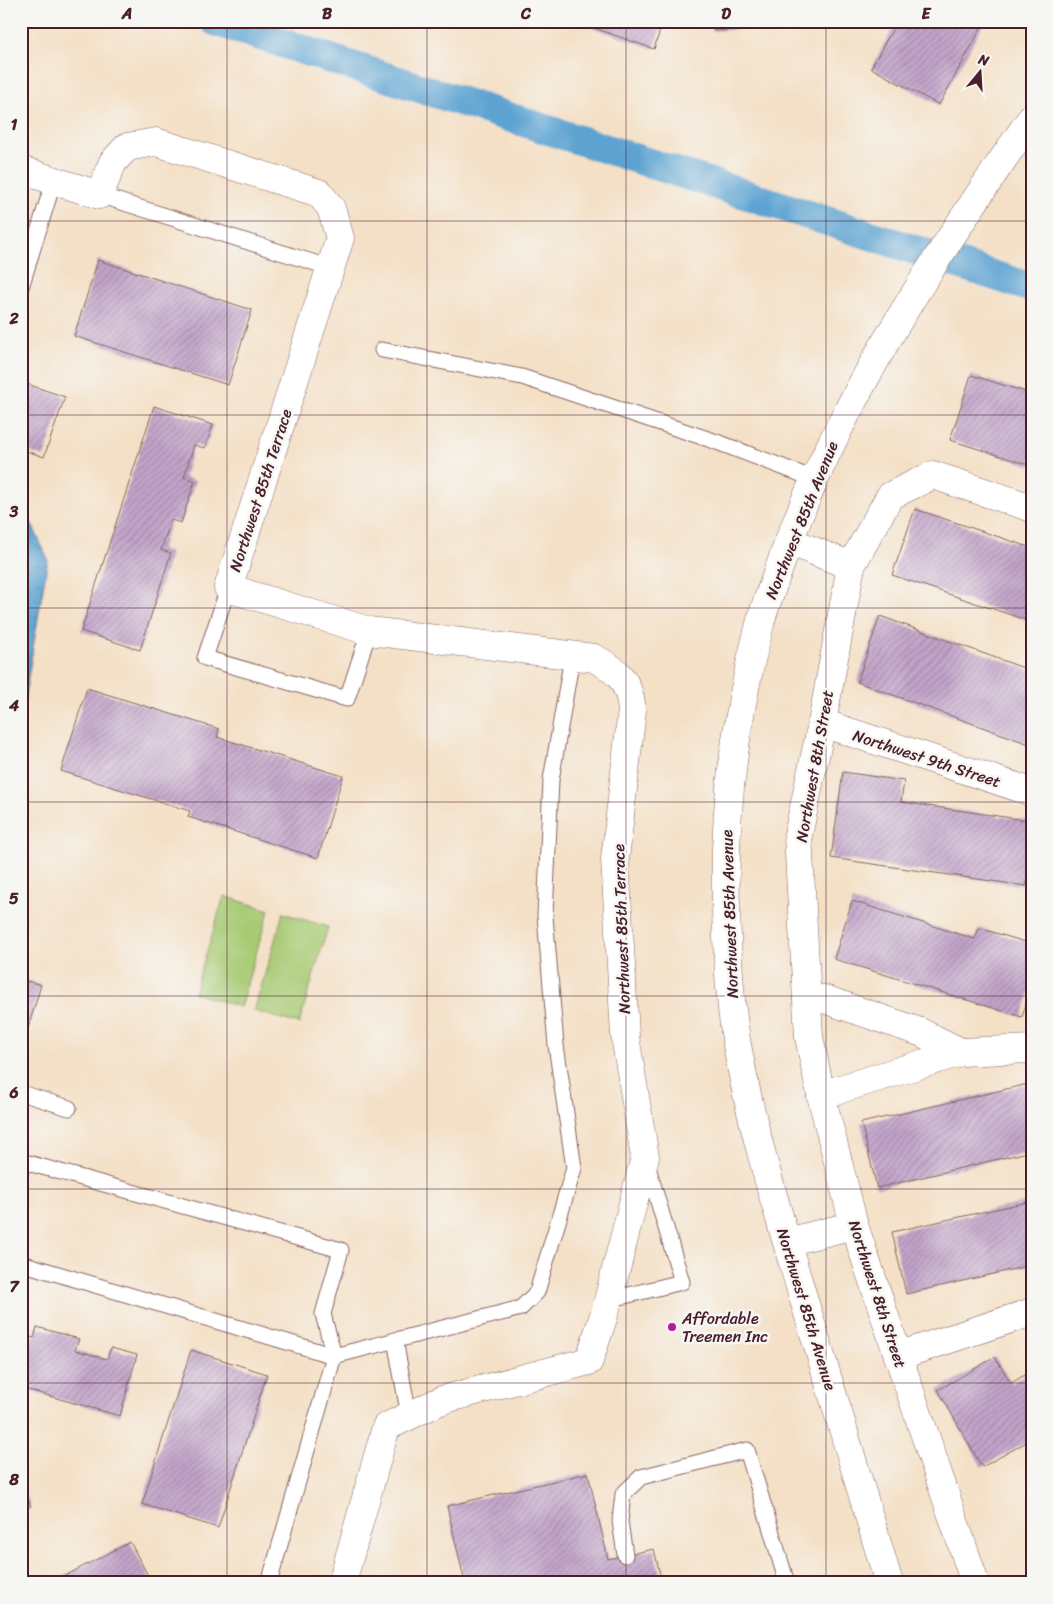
<svg xmlns="http://www.w3.org/2000/svg" width="1053" height="1604" viewBox="0 0 1053 1604" font-family="Sriracha,sans-serif">
<style>
.pitch{fill:#a7ca73;stroke:#78744f}
.water{fill:url(#water-ripples);stroke:#53617e}
.lines{fill:none;stroke-linecap:round;stroke-linejoin:round}
.canal{stroke:#5ca3d2;stroke-width:30}
.building{fill:url(#building-hatch)}
.lane-casing{stroke:#866361;stroke-width:17}
.street-casing{stroke:#866361;stroke-width:29}
.lane{stroke:#fff;stroke-width:15}
.street{stroke:#fff;stroke-width:28}
.grid{fill:none;stroke:#4a1f2b;stroke-width:1;stroke-opacity:0.55}
.poi-dot{fill:#b5179e;stroke:#f6f6f2;stroke-width:2}
.labels{text-anchor:middle;stroke-width:5;stroke-linejoin:round;paint-order:stroke}
.street-label{font-size:16px;fill:#4a1f2b;stroke:#f6f6f2}
.poi-label{font-size:16px;fill:#4a1f2b;stroke:#f6f6f2;text-anchor:start}
.neatline{fill:none;stroke:#4a1f2b;stroke-width:2}
.grid-label{font-size:16px;text-anchor:middle;font-weight:bold;fill:#4a1f2b}
</style>
<defs>
<pattern id="water-ripples" width="26" height="14" patternUnits="userSpaceOnUse" patternTransform="scale(1.25)"><rect width="26" height="14" fill="#5ca3d2"/><path d="M2 4q2-2 4 0t4 0M15 11q2-2 4 0t4 0" fill="none" stroke="#4e84ab"/></pattern>
<pattern id="building-hatch" width="6" height="6" patternUnits="userSpaceOnUse" patternTransform="scale(1.25)"><rect width="6" height="6" fill="#c2a4ca"/><path d="M-1 1l2-2M0 6l6-6M5 7l2-2" fill="none" stroke="#a085a4"/></pattern>
</defs>
<rect width="100%" height="100%" fill="#f6f6f2"/>
<filter id="ink" filterUnits="userSpaceOnUse"><feTurbulence type="fractalNoise" baseFrequency=".02" numOctaves="2"/><feDisplacementMap in="SourceGraphic" scale="10" xChannelSelector="R" yChannelSelector="G"/><feConvolveMatrix kernelMatrix="1 2 1 2 8 2 1 2 1" color-interpolation-filters="sRGB"/></filter>
<filter id="wash" filterUnits="userSpaceOnUse"><feTurbulence type="fractalNoise" baseFrequency=".0096" numOctaves="4" result="noise"/><feDisplacementMap in="SourceGraphic" scale="20" xChannelSelector="R" yChannelSelector="G"/><feGaussianBlur stdDeviation="1.12" result="paint"/><feColorMatrix in="noise" values="0 0 0 0 0 0 0 0 0 0 0 0 0 0 0 0 0 1.4 0 .05"/><feComposite in="paint" operator="in"/></filter>
<g filter="url(#wash)">
<rect width="100%" height="100%" fill="#f4e0c6"/>
<g class="pitch">
<polygon points="224,896 269,910 240,1007 194,993"/>
<polygon points="283,913 328,927 299,1024 254,1011"/>
</g>
<polygon class="water" points="21,501 48,559 21,720"/>
<g class="lines">
<polyline class="canal" points="215,21 1032,288"/>
</g>
<g id="blocks">
<g class="building">
<polygon points="574,21 663,21 654,49"/>
<polygon points="713,21 838,21 839,23 713,31"/>
<polygon points="897,21 985,21 939,105 871,68"/>
<polygon points="98,260 252,310 228,385 74,336"/>
<polygon points="971,375 1032,394 1032,466 950,440"/>
<polygon points="21,382 65,397 44,457 21,449"/>
<polygon points="154,406 213,425 205,448 194,445 184,477 195,481 181,523 171,520 161,550 171,553 140,650 81,631"/>
<polygon points="915,509 1032,548 1032,622 892,575"/>
<polygon points="880,616 1032,671 1032,745 857,682"/>
<polygon points="87,688 219,729 217,737 343,776 318,858 188,817 190,811 61,771"/>
<polygon points="843,772 904,781 901,802 1032,821 1032,847 1026,886 831,858"/>
<polygon points="852,901 975,939 979,928 1032,944 1032,985 1022,1017 834,959"/>
<polygon points="21,979 41,985 22,1048 21,1048"/>
<polygon points="1032,1083 1032,1151 877,1188 861,1123"/>
<polygon points="1032,1201 1032,1265 906,1294 892,1232"/>
<polygon points="37,1327 79,1339 75,1350 107,1359 111,1348 137,1355 120,1416 21,1388 21,1335 34,1338"/>
<polygon points="191,1350 267,1374 218,1528 142,1504"/>
<polygon points="995,1357 1011,1383 1032,1371 1032,1439 982,1467 938,1390"/>
<polygon points="588,1473 608,1559 654,1549 662,1583 465,1583 447,1506"/>
<polygon points="21,1486 31,1506 21,1511"/>
<polygon points="130,1542 152,1583 61,1583 59,1579"/>
</g>
</g>
</g>
<g filter="url(#ink)">
<use href="#blocks" fill-opacity="0" stroke="#866361" stroke-width="1"/>
<g class="lines">
<defs>
<g id="lane">
<polyline points="99,195 331,268"/>
<polyline points="21,287 54,180"/>
<polyline points="382,350 522,377 717,442 814,479"/>
<polyline points="228,588 205,658 347,699 369,631"/>
<polyline points="21,1093 69,1108"/>
<polyline points="21,1161 341,1250 323,1314 334,1356 269,1583"/>
<polyline points="21,1263 334,1356 521,1308 537,1292 574,1168 556,1045 545,916 551,780 572,657"/>
<polyline points="608,1300 682,1282 647,1164"/>
<polyline points="395,1340 409,1416"/>
<polyline points="625,1555 620,1521 623,1494 641,1477 747,1450 787,1583"/>
</g>
<g id="street">
<path d="M 21,170 L 99,195 L 113,162 L 127,147 L 156,142 L 319,193 L 331,208 L 340,238 L 228,588 L 369,631 L 594,658 C 619,671 629,681 632,710 L 615,859 L 625,1036 L 645,1157 L 605,1312 L 589,1361 L 442,1400 L 386,1427 L 342,1583"/>
<polyline points="789,541 851,566 890,496 933,475 1032,508"/>
<polyline points="851,566 822,723 798,835 809,1037 821,1095 854,1225 975,1583"/>
<polyline points="822,723 1032,792"/>
<polyline points="807,998 824,999 920,1032 961,1052"/>
<polyline points="821,1095 961,1052 1032,1049"/>
<polyline points="787,1242 854,1225"/>
<polyline points="898,1356 1032,1312"/>
<path d="M 889,1583 C 861,1488 832,1392 803,1297 C 778,1213 751,1127 736,1039 C 729,995 727,951 726,906 C 723,810 736,713 761,620 C 767,600 775,580 782,560 C 839,400 936,256 1032,117"/>
</g>
</defs>
<use href="#lane" class="lane-casing"/>
<use href="#street" class="street-casing"/>
<use href="#lane" class="lane"/>
<use href="#street" class="street"/>
</g>
</g>
<path class="grid" d="M 227,21 L 227,1583M 427,21 L 427,1583M 626,21 L 626,1583M 826,21 L 826,1583M 21,221 L 1032,221M 21,415 L 1032,415M 21,608 L 1032,608M 21,802 L 1032,802M 21,996 L 1032,996M 21,1189 L 1032,1189M 21,1383 L 1032,1383"/>
<circle class="poi-dot" cx="672" cy="1327" r="5"/>
<g class="labels">
<g class="street-label">
<text transform="translate(260 490) rotate(-72)" y="6">Northwest 85th Terrace</text>
<text transform="translate(801 520) rotate(-68)" y="6">Northwest 85th Avenue</text>
<text transform="translate(927 758) rotate(18)" y="6">Northwest 9th Street</text>
<text transform="translate(814 766) rotate(-80)" y="6">Northwest 8th Street</text>
<text transform="translate(729 914) rotate(-92)" y="6">Northwest 85th Avenue</text>
<text transform="translate(621 929) rotate(-92)" y="6">Northwest 85th Terrace</text>
<text transform="translate(878 1294) rotate(72)" y="6">Northwest 8th Street</text>
<text transform="translate(807 1309) rotate(73)" y="6">Northwest 85th Avenue</text>
</g>
<g class="poi-label">
<text x="682" y="1324">Affordable<tspan x="682" dy="18">Treemen Inc</tspan></text>
</g>
</g>
<rect width="1053" height="1604" fill="none" stroke="#f6f6f2" stroke-width="55"/>
<g transform="translate(980 72) rotate(18)" stroke="#f6f6f2" stroke-width="4" paint-order="stroke">
<path d="M0-4L9 19L0 12L-9 19Z" fill="#4a1f2b"/>
<text y="-8" font-size="14" font-weight="bold" text-anchor="middle" fill="#4a1f2b">N</text>
</g>
<rect x="28" y="28" width="998" height="1548" class="neatline"/>
<g class="grid-label">
<text x="127" y="19">A</text>
<text x="327" y="19">B</text>
<text x="526" y="19">C</text>
<text x="726" y="19">D</text>
<text x="926" y="19">E</text>
<text x="14" y="130">1</text>
<text x="14" y="324">2</text>
<text x="14" y="517">3</text>
<text x="14" y="711">4</text>
<text x="14" y="904">5</text>
<text x="14" y="1098">6</text>
<text x="14" y="1292">7</text>
<text x="14" y="1485">8</text>
</g>
</svg>
